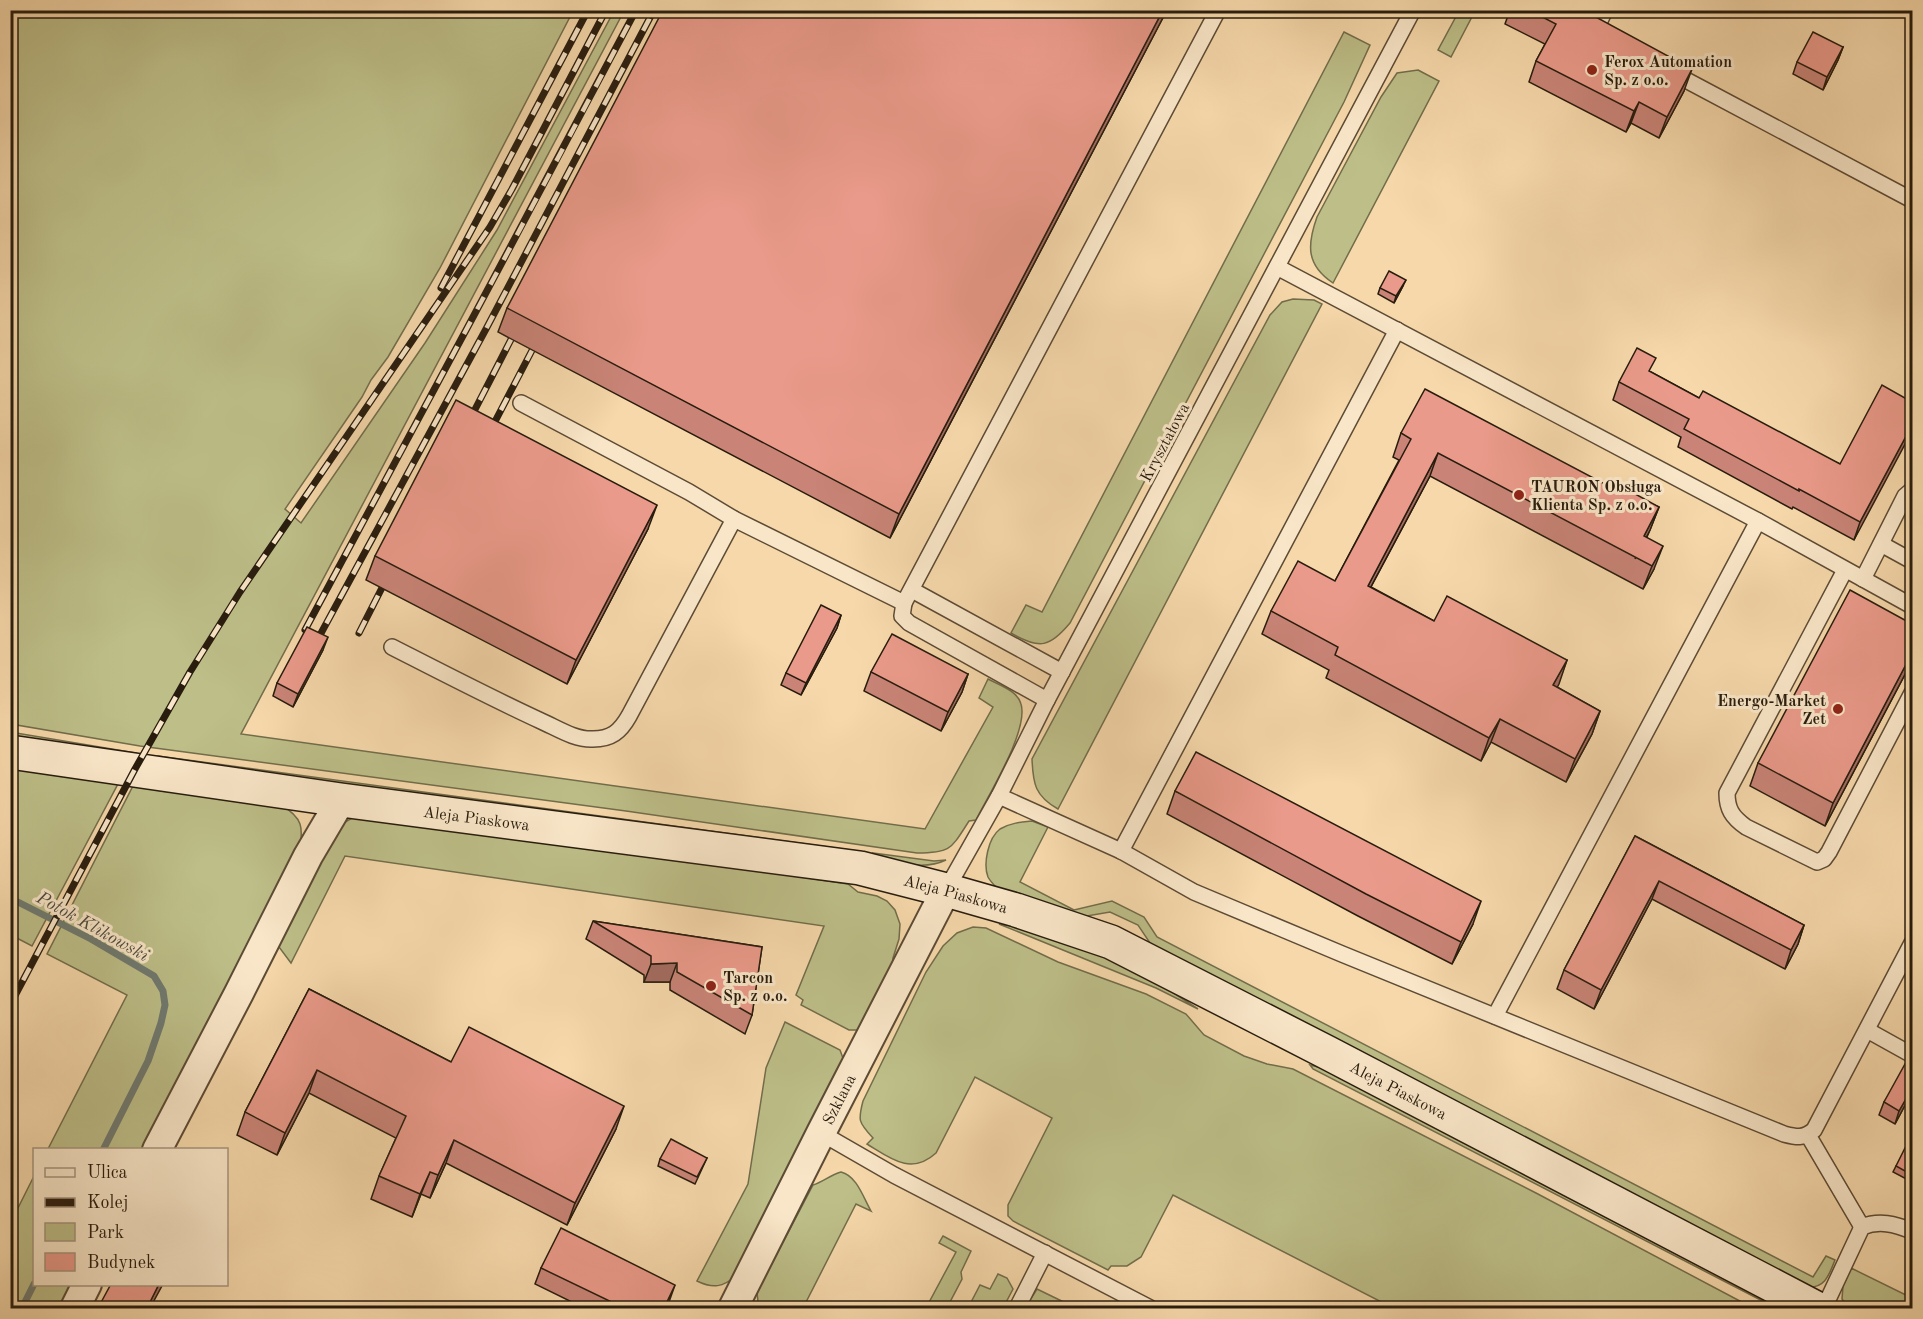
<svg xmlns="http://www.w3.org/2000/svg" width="1923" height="1319" viewBox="0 0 1923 1319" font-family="'Old Standard TT',serif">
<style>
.green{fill:#bdbe88;stroke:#726d4b;stroke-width:1.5}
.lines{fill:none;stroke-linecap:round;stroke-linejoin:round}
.stream{stroke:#6f7a70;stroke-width:7}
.lane-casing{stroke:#5c4b35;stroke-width:18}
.street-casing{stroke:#5c4b35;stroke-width:32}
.secondary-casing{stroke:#281c0e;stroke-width:36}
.lane{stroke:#f9e6c8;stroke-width:15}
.street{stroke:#f9e6c8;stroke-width:28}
.secondary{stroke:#f9e6c8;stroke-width:33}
.rail-casing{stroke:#281c0e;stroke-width:7}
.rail{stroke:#f9e6c8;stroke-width:4.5;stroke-dasharray:14;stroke-linecap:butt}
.wall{fill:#c98477;stroke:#281c0e;stroke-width:1.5}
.shaded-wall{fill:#a46c61;stroke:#281c0e;stroke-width:1.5}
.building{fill:#ea9a8a;stroke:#281c0e;stroke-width:1.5}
.poi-dot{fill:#8f2418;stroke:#f9e6c8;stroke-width:2}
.labels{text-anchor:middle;stroke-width:6;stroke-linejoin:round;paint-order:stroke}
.poi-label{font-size:16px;font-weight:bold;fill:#281c0e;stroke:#f9e6c8;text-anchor:start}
.street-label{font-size:16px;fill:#281c0e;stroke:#f9e6c8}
.water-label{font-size:18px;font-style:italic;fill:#4c4b3f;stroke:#f9e6c8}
</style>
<rect width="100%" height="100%" fill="#f6d8aa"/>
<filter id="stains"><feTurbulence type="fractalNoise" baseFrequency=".00333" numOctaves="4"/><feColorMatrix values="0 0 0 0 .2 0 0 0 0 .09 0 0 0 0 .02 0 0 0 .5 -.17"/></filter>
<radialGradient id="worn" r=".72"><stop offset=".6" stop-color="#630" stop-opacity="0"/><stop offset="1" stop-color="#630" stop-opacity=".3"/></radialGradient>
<g class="green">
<path d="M 10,11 L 573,11 L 440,268 L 388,357 L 371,380 L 362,397 L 285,509 L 301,523 L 425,343 L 497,230 L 614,11 L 624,11 L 241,734 L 925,829 L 993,707 L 979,698 L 988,679 C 999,685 1018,691 1021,704 C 1029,730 989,794 976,820 L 969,821 C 951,849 951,853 917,853 L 626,811 L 140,746 L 11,724 Z"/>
<polygon points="1459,11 1475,11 1451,57 1438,50"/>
<path d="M 1344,32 L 1370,45 L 1344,102 L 1070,623 C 1050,647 1040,650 1011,633 L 1026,605 L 1042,612 Z"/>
<path d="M 1418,70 L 1439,81 L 1333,283 C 1306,265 1307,245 1317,217 L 1381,97 L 1397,73 Z"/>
<path d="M 1293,299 L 1314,300 L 1322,304 L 1058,809 C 1035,796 1033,784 1032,759 L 1270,315 L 1282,302 Z"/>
<polygon points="10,732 136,753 132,758 11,738"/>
<polygon points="158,756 858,851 156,761"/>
<polygon points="10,764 119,782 32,946 11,935"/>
<path d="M 134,784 L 161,791 L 280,804 C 303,818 304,827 299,853 L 143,1149 L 48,1149 L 127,995 L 47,954 Z"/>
<polygon points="359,814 599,847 848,884 858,892 877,896 887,901 895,910 900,924 899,939 893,958 892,970 864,1026 857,1030 849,1030 801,1005 803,1000 796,995 824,926 345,856 291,963 276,943 340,825"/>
<path d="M 1032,821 L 1048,827 L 1020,882 L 1074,910 L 1112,901 L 1144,917 L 1157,937 L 1813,1277 L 1826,1256 L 1835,1260 C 1829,1275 1825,1289 1806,1287 L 1154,949 L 1138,925 L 1110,912 L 1081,917 L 997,888 C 994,885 990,881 988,877 C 983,864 988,838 1000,829 C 1010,823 1021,822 1032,821 Z"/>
<path d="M 873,853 L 934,861 L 946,860 C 923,871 898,862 874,857 Z"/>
<polygon points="999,924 1015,926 1099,953 1160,984 1198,1009 1156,988"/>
<path d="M 973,927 L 986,928 L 1058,962 L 1146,994 L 1186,1014 L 1204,1035 L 1244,1056 L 1267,1064 L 1293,1069 L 1536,1193 L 1753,1308 L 1393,1308 L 1173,1195 L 1141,1257 L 1127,1266 L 1111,1266 L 1108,1270 L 1013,1221 L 1008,1216 L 1008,1205 L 1052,1118 L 975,1077 L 936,1153 C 911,1176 890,1158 867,1144 L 873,1138 C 858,1122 858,1120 863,1101 L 926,972 L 943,946 L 957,933 Z"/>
<path d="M 785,1022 L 840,1050 L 844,1061 L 736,1276 C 723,1287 713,1289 697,1281 L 748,1184 L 766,1068 Z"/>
<polygon points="1310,1065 1326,1069 1790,1308 1776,1308 1313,1069"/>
<path d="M 841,1172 C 857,1176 863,1197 871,1211 L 856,1204 L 803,1308 L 761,1308 L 758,1302 L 757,1292 L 813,1185 C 823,1182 830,1175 841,1172 Z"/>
<polygon points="34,1176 34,1284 73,1285 60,1308 10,1308 11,1222"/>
<polygon points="943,1236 971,1251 961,1272 962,1279 949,1304 957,1308 926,1308 956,1252 939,1243"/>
<polygon points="1851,1268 1912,1298 1912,1308 1849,1308 1842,1299 1843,1286"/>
<polygon points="998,1274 1007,1278 1013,1289 1003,1308 968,1308 980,1285 990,1289"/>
<polygon points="1037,1289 1076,1308 1025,1308"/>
</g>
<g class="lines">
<g class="stream">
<polyline points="10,898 91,939 154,976 163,991 165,1005 161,1023 148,1061 103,1150"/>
<polyline points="22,1308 34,1284"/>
</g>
<defs>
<g id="lane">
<polyline points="1601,34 1595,31 1605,10"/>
<polyline points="1669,71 1912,200"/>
<polyline points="1277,267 1758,521 1912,606"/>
<polyline points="521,403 689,492 734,519 904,603 1218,10"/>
<polyline points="1881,544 1912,561"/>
<path d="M 1845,570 L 1727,793 C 1727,809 1732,817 1746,827 L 1817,862 L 1824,859 L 1829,852 L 1912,693"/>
<polyline points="1863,579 1905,496 1912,490"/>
<polyline points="912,590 1062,672"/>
<polyline points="904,603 902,616 909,623 1047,700"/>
<path d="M 392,647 C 441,672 491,698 541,721 C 557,728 575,740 593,739 C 611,739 620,732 629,716 L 734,519"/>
<path d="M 999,796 L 1121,851 L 1194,892 L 1342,954 L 1784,1134 C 1796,1137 1803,1139 1814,1130 L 1912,943"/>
<polyline points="1121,851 1397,330"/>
<polyline points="946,890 999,796 1047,700 1413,10"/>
<polyline points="1495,1016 1758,521"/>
<polyline points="1867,1030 1912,1055"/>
<polyline points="821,1133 894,1175 1150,1308"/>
<polyline points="1808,1135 1862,1227"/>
<polyline points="1017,1308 1045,1253"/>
<path d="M 1824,1308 L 1862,1227 C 1879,1220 1895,1224 1912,1231"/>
</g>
<g id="street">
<polyline points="157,1150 239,993 308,856 341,800"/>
<polyline points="75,1308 87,1284"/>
<path id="s1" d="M 733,1308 L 821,1133 L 946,890"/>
</g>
<g id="secondary">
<path id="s2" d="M 10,752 L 341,800 L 860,868 L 946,890 L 1016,910 L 1111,942 L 1328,1053 L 1816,1308"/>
</g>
</defs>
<use href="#lane" class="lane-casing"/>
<use href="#street" class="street-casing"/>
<use href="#secondary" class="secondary-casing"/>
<use href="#lane" class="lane"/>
<use href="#street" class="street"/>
<use href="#secondary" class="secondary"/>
<defs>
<g id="rail">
<polyline points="441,288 588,10"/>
<polyline points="467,425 519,324"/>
<polyline points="488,435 540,335"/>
<path d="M 305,630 C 416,423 527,218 636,10"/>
<polyline points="359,633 389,574"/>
<polyline points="313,648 486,329 654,10"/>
<polyline points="10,1005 135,769 190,672 240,592 490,227 512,189 606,10"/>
</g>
</defs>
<use href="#rail" class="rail-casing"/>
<use href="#rail" class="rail"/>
</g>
<g class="wall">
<polygon points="1167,10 890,538 498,332 507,308"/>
<polygon points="1510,10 1583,10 1684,91 1659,138 1631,123 1626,132 1529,82 1536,61 1545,44 1505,24"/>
<polygon points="1843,47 1838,60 1823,90 1793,74 1797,62"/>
<polygon points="1403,286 1394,303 1378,294 1380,288"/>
<polygon points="1651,372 1699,398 1840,464 1912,402 1854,540 1793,507 1792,509 1678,447 1681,437 1613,400 1619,382"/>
<polygon points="1401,433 1616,490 1659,507 1650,530 1647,537 1654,569 1643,589 1430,476 1371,587 1434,621 1567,660 1557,687 1600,711 1592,734 1566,782 1491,742 1481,761 1326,678 1329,670 1262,634 1271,611 1335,581 1399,460 1393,457"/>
<polygon points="648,529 567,684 366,580 375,556"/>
<polygon points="841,615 837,628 801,695 781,685 786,673"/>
<polygon points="1912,624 1912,661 1825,826 1750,786 1758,763"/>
<polygon points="323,650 293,707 273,696 277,683"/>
<polygon points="871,672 968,674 962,692 941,731 864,691"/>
<polygon points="1175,791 1473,924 1452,964 1358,916 1167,814"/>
<polygon points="1635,836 1804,925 1798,944 1785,969 1652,899 1594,1009 1557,989 1564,970"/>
<polygon points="593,921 762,947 752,1015 745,1034 670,990 670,982 644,982 644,975 586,939"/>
<polygon points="309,989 451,1062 616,1129 567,1225 446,1163 430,1198 421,1194 412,1217 371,1199 379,1176 396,1138 309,1093 277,1155 237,1135 245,1112"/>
<polygon points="1912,1068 1912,1092 1895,1124 1879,1115 1884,1102"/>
<polygon points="1912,1151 1912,1182 1893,1172 1896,1166"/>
<polygon points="707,1158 695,1184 658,1166 660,1159"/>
<polygon points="541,1268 669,1302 666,1308 584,1308 535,1284"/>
</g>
<g class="shaded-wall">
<polygon points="1163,10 1167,10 890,538 899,514"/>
<polygon points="1843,47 1838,60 1823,90 1827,77"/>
<polygon points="1692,69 1684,91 1659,138 1667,117"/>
<polygon points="1639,102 1631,123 1626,132 1634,111"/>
<polygon points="1406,280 1403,286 1394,303 1396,296"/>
<polygon points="1912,425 1912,431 1854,540 1860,522"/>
<polygon points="1438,453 1430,476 1359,609 1368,586"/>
<polygon points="657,505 648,529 567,684 576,660"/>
<polygon points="1659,507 1650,530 1635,559 1644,536"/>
<polygon points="1663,546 1654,569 1643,589 1652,566"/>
<polygon points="841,615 837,628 801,695 806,683"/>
<polygon points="328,637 323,650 293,707 298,694"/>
<polygon points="1912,653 1912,661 1825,826 1833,803"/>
<polygon points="1567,660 1559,684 1545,709 1553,685"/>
<polygon points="968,674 962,692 941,731 948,712"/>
<polygon points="1600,711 1592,734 1566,782 1575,759"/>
<polygon points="1500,719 1491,742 1481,761 1489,738"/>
<polygon points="1659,881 1652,899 1594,1009 1601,990"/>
<polygon points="1481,901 1473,924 1452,964 1461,942"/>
<polygon points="1804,925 1798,944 1785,969 1791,950"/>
<polygon points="677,963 670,982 644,982 651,964"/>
<polygon points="317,1070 309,1093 277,1155 285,1133"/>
<polygon points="1912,1088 1912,1092 1895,1124 1899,1111"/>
<polygon points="624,1106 616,1129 567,1225 575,1203"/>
<polygon points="454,1140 446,1163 430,1198 438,1175"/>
<polygon points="430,1172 421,1194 412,1217 420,1194"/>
<polygon points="159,1284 163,1284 150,1308 147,1308"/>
<polygon points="675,1285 669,1302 666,1308 664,1308"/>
</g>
<g class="building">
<polygon points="663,10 1163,10 899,514 507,308"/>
<polygon points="1529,10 1583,10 1692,69 1667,117 1639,102 1634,111 1536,61 1556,24"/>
<polygon points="1813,32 1843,47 1827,77 1797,62"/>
<polygon points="1389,271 1406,280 1396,296 1380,288"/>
<polygon points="1637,348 1656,358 1649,371 1699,398 1703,391 1840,464 1882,385 1912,402 1912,425 1860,522 1799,489 1799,491 1684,429 1689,419 1619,382"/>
<polygon points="1425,389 1616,490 1619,485 1659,507 1644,536 1663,546 1652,566 1438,453 1368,586 1434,621 1447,596 1567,660 1553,685 1600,711 1575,759 1500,719 1489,738 1335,655 1338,647 1271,611 1298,561 1335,581 1411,439 1401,433"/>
<polygon points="456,400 657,505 576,660 375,556"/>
<polygon points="1850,590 1912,624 1912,653 1833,803 1758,763"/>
<polygon points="821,605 841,615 806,683 786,673"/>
<polygon points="307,627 328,637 298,694 277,683"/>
<polygon points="892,634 968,674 948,712 871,672"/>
<polygon points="1196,752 1481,901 1461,942 1366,894 1175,791"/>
<polygon points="1635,836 1804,925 1791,950 1659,881 1601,990 1564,970"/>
<polygon points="593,921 762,947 752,1015 677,972 677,963 651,964 651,956"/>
<polygon points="309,989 451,1062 469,1027 624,1106 575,1203 454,1140 438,1175 430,1172 420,1194 379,1176 406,1116 317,1070 285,1133 245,1112"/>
<polygon points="1905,1064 1912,1068 1912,1088 1899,1111 1884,1102"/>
<polygon points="671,1139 707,1158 697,1177 660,1159"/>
<polygon points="1905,1148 1912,1151 1912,1175 1896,1166"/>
<polygon points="561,1228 675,1285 664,1308 624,1308 541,1268"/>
<polygon points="111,1284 159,1284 147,1308 98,1308"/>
</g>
<g class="poi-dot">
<circle cx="1592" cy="70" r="6"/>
<circle cx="1519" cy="495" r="6"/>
<circle cx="1838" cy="709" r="6"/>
<circle cx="711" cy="986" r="6"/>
</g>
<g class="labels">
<g class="poi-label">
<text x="1604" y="67">Ferox Automation<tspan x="1604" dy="18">Sp. z o.o.</tspan></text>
<text x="1531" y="492">TAURON Obsługa<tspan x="1531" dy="18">Klienta Sp. z o.o.</tspan></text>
<text x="1826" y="706" text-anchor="end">Energo-Market<tspan x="1826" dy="18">Zet</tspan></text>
<text x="723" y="983">Tarcon<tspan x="723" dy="18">Sp. z o.o.</tspan></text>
</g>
<g class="street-label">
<text transform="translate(1164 442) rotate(-62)" y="6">Kryształowa</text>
<text dy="6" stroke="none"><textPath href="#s2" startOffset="471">Aleja Piaskowa</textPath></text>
<text dy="6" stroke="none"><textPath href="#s2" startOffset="957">Aleja Piaskowa</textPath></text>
<text dy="6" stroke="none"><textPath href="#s2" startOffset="1443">Aleja Piaskowa</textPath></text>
<text dy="6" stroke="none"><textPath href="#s1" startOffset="234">Szklana</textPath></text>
</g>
<g class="water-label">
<text transform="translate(93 926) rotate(29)" y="6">Potok Klikowski</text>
</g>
</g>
<rect width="1923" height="1319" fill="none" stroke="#f6d8aa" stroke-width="36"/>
<rect x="12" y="12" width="1899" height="1295" fill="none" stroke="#281c0e" stroke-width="3"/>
<rect x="18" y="18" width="1887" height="1283" fill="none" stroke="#281c0e" stroke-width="1.5"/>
<rect x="33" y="1148" width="195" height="138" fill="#f9e6c8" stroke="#a5957e" stroke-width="1.5"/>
<rect x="45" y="1168" width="30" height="9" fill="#f9e6c8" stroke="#a5957e" stroke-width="1.5"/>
<text x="87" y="1178" font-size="18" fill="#281c0e">Ulica</text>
<rect x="45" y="1198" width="30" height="9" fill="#281c0e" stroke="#a5957e" stroke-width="1.5"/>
<text x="87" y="1208" font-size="18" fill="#281c0e">Kolej</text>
<rect x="45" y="1223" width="30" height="18" fill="#bdbe88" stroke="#a5957e" stroke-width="1.5"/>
<text x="87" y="1238" font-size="18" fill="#281c0e">Park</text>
<rect x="45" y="1253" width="30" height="18" fill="#ea9a8a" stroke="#a5957e" stroke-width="1.5"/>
<text x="87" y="1268" font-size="18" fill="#281c0e">Budynek</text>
<rect width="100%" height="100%" filter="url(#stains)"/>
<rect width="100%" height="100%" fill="url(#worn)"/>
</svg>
